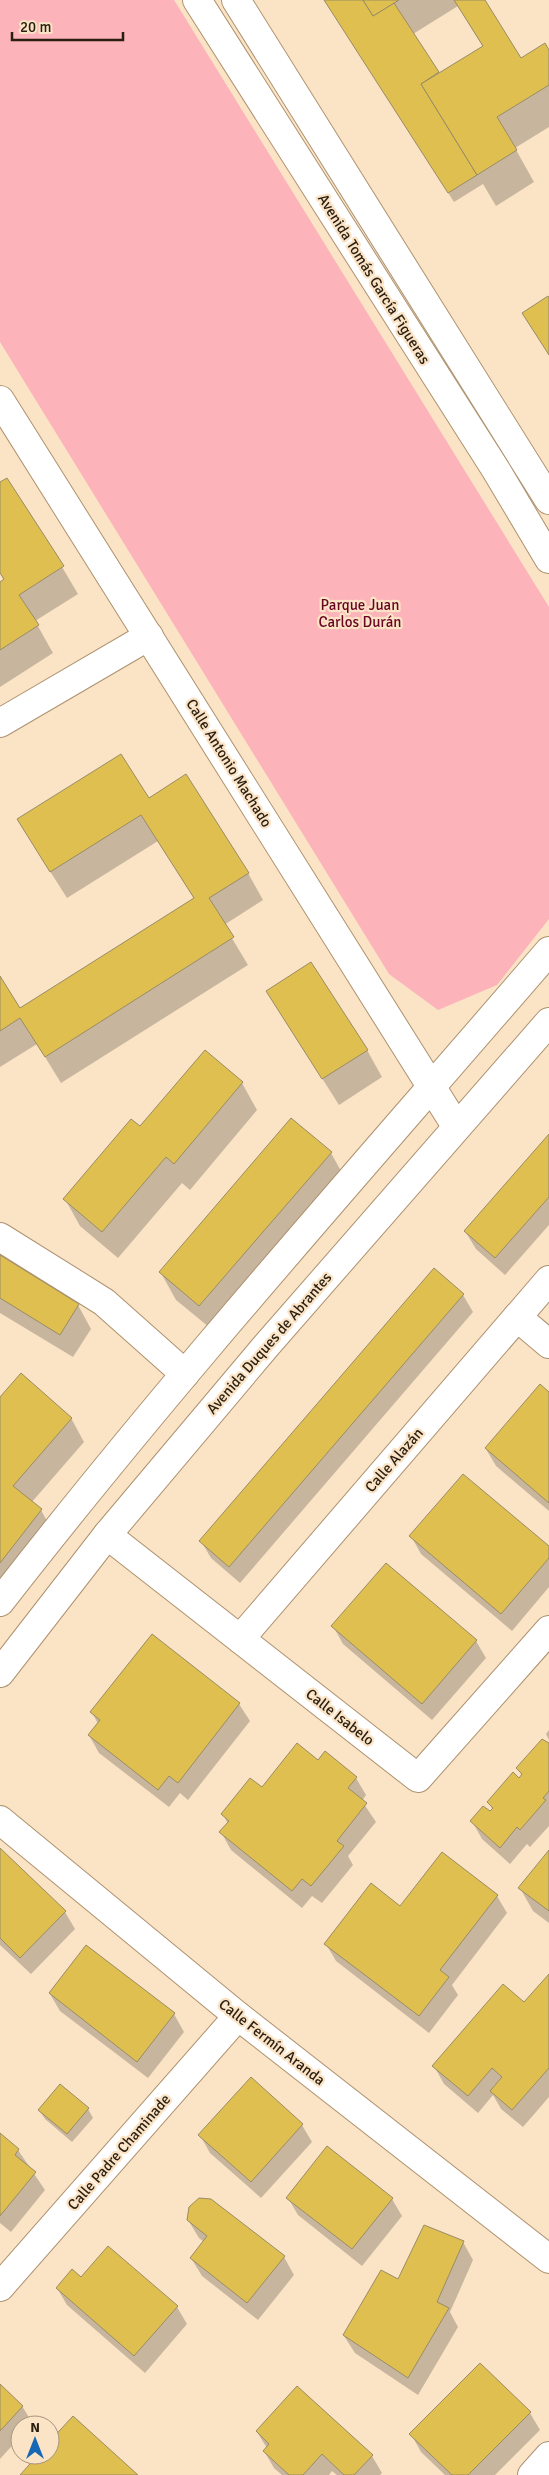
<svg xmlns="http://www.w3.org/2000/svg" width="549" height="2475" viewBox="0 0 549 2475" font-family="Signika,sans-serif">
<style>
.green{fill:#fcb3ba}
.shadow{fill:#0003;fill-rule:evenodd}
.building{fill:#e0bf51;stroke:#998c64}
.lines{fill:none;stroke-linecap:round;stroke-linejoin:round}
.street-casing{stroke:#ad926f;stroke-width:30}
.secondary-casing{stroke:#ad926f;stroke-width:30}
.street{stroke:#fff;stroke-width:28}
.secondary{stroke:#fff;stroke-width:28}
.labels{text-anchor:middle;stroke-width:4.5;stroke-linejoin:round;paint-order:stroke}
.street-label{font-size:15px;fill:#291e10;stroke:#fbe3c6}
.park-label{font-size:15px;fill:#6a0424;stroke:#fbe3c6}
</style>
<rect width="100%" height="100%" fill="#fbe3c6"/>
<polygon class="green" points="0,0 174,0 549,607 549,919 497,985 438,1010 389,974 0,342"/>
<g class="shadow">
<path d="M 325,0 L 484,0 L 521,60 L 549,52 L 549,127 L 515,148 L 534,182 L 496,206 L 483,184 L 454,202 ZM 458,6 L 483,47 L 439,74 L 413,34 Z"/>
<polygon points="0,483 62,567 78,594 35,621 53,653 0,687 0,583 4,580 0,573"/>
<polygon points="148,799 248,873 263,900 224,925 248,965 61,1083 37,1044 0,1067 0,978 20,1010 195,900 158,841 67,898 34,846"/>
<polygon points="267,991 367,1050 382,1077 339,1105"/>
<polygon points="242,1083 257,1110 190,1190 182,1183 118,1258 80,1226 65,1199 141,1128"/>
<polygon points="549,1136 549,1225 505,1275 476,1249 465,1231"/>
<polygon points="331,1153 346,1180 215,1332 176,1300 161,1273"/>
<polygon points="0,1257 78,1305 91,1329 73,1357 0,1313"/>
<polygon points="434,1270 463,1295 473,1312 240,1583 211,1558 201,1541"/>
<polygon points="549,1393 549,1511 496,1466 486,1449"/>
<polygon points="0,1399 71,1418 84,1442 31,1503 41,1510 54,1534 0,1603"/>
<polygon points="411,1536 549,1548 549,1587 512,1631 421,1554"/>
<polygon points="333,1626 476,1641 486,1658 432,1720 343,1644"/>
<polygon points="152,1636 239,1704 250,1721 188,1800 180,1793 169,1807 99,1753 89,1735 98,1724 92,1712"/>
<polygon points="549,1730 549,1740 546,1734"/>
<polygon points="549,1745 549,1826 530,1847 527,1844 510,1864 482,1839 472,1821 490,1813 493,1810 488,1802 520,1779 522,1776 518,1768"/>
<polygon points="318,1761 356,1778 366,1795 362,1801 376,1822 348,1856 353,1865 322,1903 312,1896 302,1908 231,1850 221,1832 228,1824 223,1814 262,1788"/>
<polygon points="0,1850 65,1912 75,1929 31,1974 0,1945"/>
<polygon points="549,1853 549,1923 533,1911 520,1888"/>
<polygon points="497,1896 507,1913 452,1985 458,1995 429,2033 336,1961 326,1944 401,1908"/>
<polygon points="549,1976 549,2097 523,2127 501,2109 493,2095 478,2113 444,2084 434,2066 524,2004"/>
<polygon points="50,1994 174,2014 184,2032 148,2078 60,2011"/>
<polygon points="88,2109 93,2118 72,2142 45,2119 39,2110"/>
<polygon points="302,2125 312,2142 261,2198 210,2153 200,2135"/>
<polygon points="0,2135 18,2150 45,2190 11,2232 0,2223"/>
<polygon points="288,2198 392,2199 402,2216 362,2266 298,2215"/>
<polygon points="188,2220 284,2257 294,2275 258,2320 202,2276 191,2258 204,2242 199,2238"/>
<polygon points="463,2242 473,2260 450,2312 458,2327 418,2395 355,2353 344,2336 399,2281"/>
<polygon points="81,2279 177,2307 187,2324 145,2373 67,2305 57,2288"/>
<polygon points="0,2385 22,2406 33,2424 20,2425 20,2437 0,2459"/>
<polygon points="530,2413 540,2430 495,2475 445,2475 421,2452 411,2434"/>
<polygon points="257,2432 372,2456 382,2473 380,2475 337,2475 332,2471 329,2475 282,2475 274,2468 264,2451 267,2448"/>
</g>
<g class="building">
<polygon points="324,0 363,0 373,16 394,3 439,72 421,84 477,175 448,193"/>
<polygon points="363,0 399,0 373,16"/>
<polygon points="454,0 485,0 521,58 545,43 549,50 549,85 497,117 517,150 477,175 421,84 483,46"/>
<polygon points="548,296 549,298 549,355 522,313"/>
<polygon points="7,478 64,566 19,595 39,625 0,650 0,582 4,579 0,573 0,482"/>
<polygon points="121,754 149,798 186,774 249,873 209,898 234,937 45,1057 20,1018 0,1031 0,976 20,1008 194,898 141,815 50,872 17,819"/>
<polygon points="311,962 368,1050 322,1079 266,991"/>
<polygon points="205,1050 243,1082 174,1164 166,1157 102,1232 63,1199 131,1119 140,1126"/>
<polygon points="291,1118 332,1152 199,1306 159,1272"/>
<polygon points="549,1134 549,1197 495,1258 464,1231"/>
<polygon points="0,1255 79,1304 60,1335 0,1298"/>
<polygon points="434,1268 464,1294 229,1567 199,1541"/>
<polygon points="21,1373 72,1418 13,1486 42,1509 0,1563 0,1397"/>
<polygon points="540,1384 549,1392 549,1503 485,1448"/>
<polygon points="463,1474 549,1546 549,1558 501,1614 409,1536"/>
<polygon points="386,1563 477,1640 422,1704 331,1626"/>
<polygon points="152,1634 240,1703 178,1783 169,1776 158,1790 88,1735 100,1720 90,1712"/>
<polygon points="542,1739 549,1743 549,1791 543,1798 546,1800 520,1830 517,1827 500,1848 470,1821 483,1806 490,1811 493,1808 487,1802 513,1772 519,1778 522,1774 516,1768"/>
<polygon points="297,1743 318,1760 325,1751 357,1777 348,1788 367,1803 337,1841 344,1846 311,1886 302,1879 292,1891 219,1832 229,1821 221,1814 250,1778 262,1787"/>
<polygon points="0,1848 66,1911 20,1958 0,1938"/>
<polygon points="549,1850 549,1911 518,1888"/>
<polygon points="442,1852 498,1895 440,1970 449,1977 419,2016 324,1944 371,1883 400,1906"/>
<polygon points="86,1945 175,2013 137,2062 49,1993"/>
<polygon points="549,1974 549,2068 512,2110 490,2091 502,2077 492,2068 468,2096 432,2066 503,1984 524,2002"/>
<polygon points="251,2077 303,2124 251,2182 198,2135"/>
<polygon points="60,2084 89,2108 67,2134 38,2110"/>
<polygon points="0,2133 19,2149 15,2155 36,2172 0,2216"/>
<polygon points="327,2146 393,2198 352,2249 286,2198"/>
<polygon points="199,2198 211,2199 285,2256 247,2303 190,2258 207,2236 187,2220 189,2207"/>
<polygon points="424,2225 464,2241 437,2302 449,2308 408,2378 343,2335 381,2270 398,2279"/>
<polygon points="108,2246 178,2306 134,2356 56,2288 72,2269 81,2277"/>
<polygon points="480,2363 531,2412 468,2475 452,2475 409,2434"/>
<polygon points="0,2384 23,2406 0,2431"/>
<polygon points="297,2386 373,2455 354,2475 344,2475 322,2454 303,2475 289,2475 263,2451 269,2444 256,2431"/>
<polygon points="73,2416 138,2475 20,2475 38,2455 50,2455 50,2441"/>
</g>
<g class="lines">
<defs>
<g id="street">
<polyline points="197,0 496,470 549,559"/>
<polyline points="236,0 549,500"/>
<polyline points="0,400 456,1126"/>
<polyline points="0,723 149,636"/>
<polyline points="0,1237 104,1302 185,1374"/>
<polyline points="517,1317 549,1344"/>
<polyline points="107,1535 418,1778 549,1630"/>
<polyline points="240,1639 549,1280"/>
<polyline points="0,1820 238,2016 549,2259"/>
<polyline points="0,2287 238,2016"/>
<polyline points="532,2475 549,2456"/>
</g>
<g id="secondary">
<path d="M 0,1602 C 174,1378 364,1166 549,951"/>
<polyline points="0,1673 107,1535 266,1346 549,1022"/>
</g>
</defs>
<use href="#street" class="street-casing"/>
<use href="#secondary" class="secondary-casing"/>
<use href="#street" class="street"/>
<use href="#secondary" class="secondary"/>
</g>
<g class="labels">
<g class="street-label">
<text transform="translate(374 279) rotate(58)" y="5">Avenida Tomás García Figueras</text>
<text transform="translate(229 763) rotate(58)" y="5">Calle Antonio Machado</text>
<text transform="translate(269 1343) rotate(-49)" y="5">Avenida Duques de Abrantes</text>
<text transform="translate(394 1460) rotate(-49)" y="5">Calle Alazán</text>
<text transform="translate(340 1717) rotate(38)" y="5">Calle Isabelo</text>
<text transform="translate(272 2042) rotate(38)" y="5">Calle Fermín Aranda</text>
<text transform="translate(119 2152) rotate(-49)" y="5">Calle Padre Chaminade</text>
</g>
<g class="park-label">
<text x="360" y="610">Parque Juan<tspan x="360" dy="17">Carlos Durán</tspan></text>
</g>
</g>
<g transform="translate(35 2440)"><circle r="24" fill="#fbe3c6" stroke="#a7947d"/>
<path d="M0-4L9 19L0 12L-9 19Z" fill="#1668b6"/>
<text y="-8" font-size="14" font-weight="bold" text-anchor="middle" fill="#291e10">N</text>
</g>
<path d="M12 32v8h111v-8" fill="none" stroke="#291e10" stroke-width="2.5"/>
<text x="20" y="32" font-size="15" fill="#291e10" stroke="#fbe3c6" stroke-width="4" paint-order="stroke">20 m</text>
</svg>
